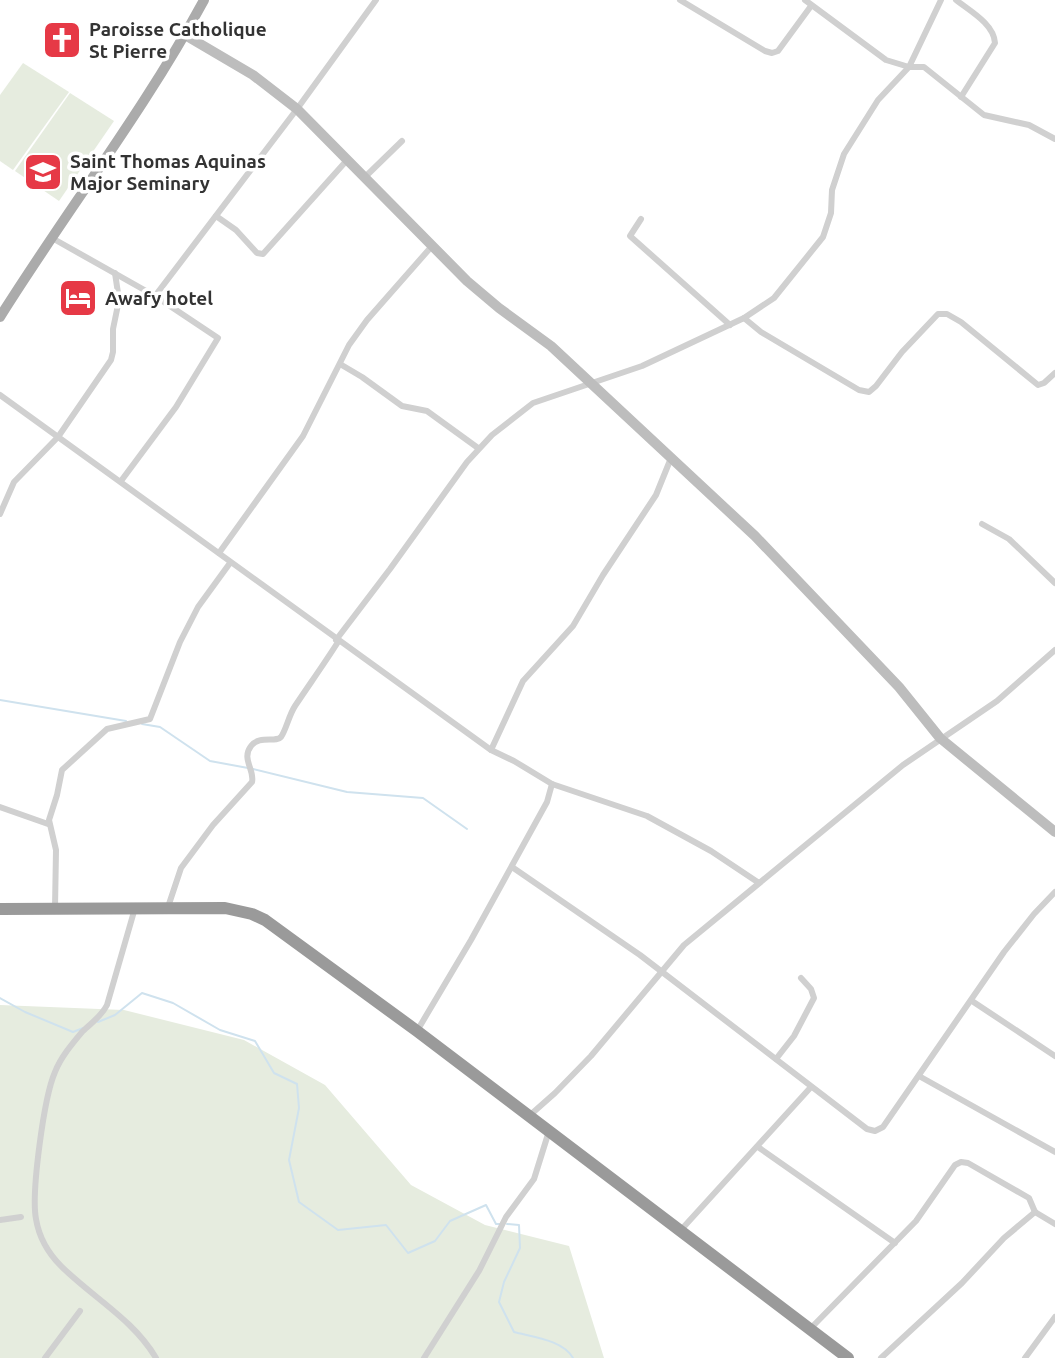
<svg xmlns="http://www.w3.org/2000/svg" width="1055" height="1358" viewBox="0 0 1055 1358" font-family="Ubuntu,sans-serif">
<style>
.green{fill:#e6ecdf}
.lines{fill:none;stroke-linecap:round;stroke-linejoin:round}
.stream{stroke:#cfe2ee;stroke-width:2}
.street{stroke:#d0d0d0;stroke-width:6}
.secondary{stroke:#bdbdbd;stroke-width:10}
.primary{stroke:#ababab;stroke-width:10}
.highway{stroke:#9a9a9a;stroke-width:12}
.labels{text-anchor:middle;stroke-width:7;stroke-linejoin:round;paint-order:stroke}
.poi-label{font-size:19px;font-weight:bold;fill:#333;stroke:#fff;text-anchor:start}
</style>
<rect width="100%" height="100%" fill="#fff"/>
<g class="green">
<polygon points="23,63 69,92 13,170 0,161 0,95"/>
<polygon points="70,93 114,121 59,201 15,171"/>
<polygon points="0,1005 124,1010 244,1040 325,1085 411,1185 485,1225 569,1246 604,1358 0,1358"/>
</g>
<g class="lines">
<g class="stream">
<polyline points="0,700 126,721"/>
<polyline points="142,724 160,727 210,761 248,768"/>
<polyline points="253,769 347,792 423,798 467,829"/>
<polyline points="0,998 25,1012 73,1032 83,1028"/>
<polyline points="98,1022 115,1015 142,993 173,1003 220,1030 255,1041 274,1073 297,1084 299,1108 289,1160 299,1202 338,1230 386,1225 408,1253 435,1241 450,1221 486,1205 496,1224 501,1224"/>
<path d="M 507,1224 L 519,1225 L 520,1248 L 504,1282 L 499,1302 L 514,1332 C 533,1337 563,1340 573,1358"/>
</g>
<g class="street">
<polyline points="680,0 765,51 772,53 778,51 811,6"/>
<polyline points="805,0 886,60 909,67 924,67 984,115 1029,125 1055,139"/>
<path d="M 956,0 C 970,11 994,24 995,43 L 961,97"/>
<polyline points="365,177 402,141"/>
<polyline points="216,216 236,230 257,253 263,254 348,159"/>
<polyline points="641,219 630,236 730,325"/>
<polyline points="52,238 155,296 218,338 176,407 121,481"/>
<polyline points="155,296 297,109 376,0"/>
<polyline points="744,318 774,298 823,237 831,213 832,190 844,154 878,100 909,67 941,0"/>
<polyline points="340,364 362,377 402,406 427,411 478,448"/>
<polyline points="0,395 491,750 514,761 552,784 647,816 711,851 759,883"/>
<polyline points="0,514 14,482 58,437 111,360 113,352 113,329 119,300 115,273"/>
<polyline points="982,524 1009,539 1055,583"/>
<polyline points="219,553 303,436 349,345 367,320 432,246"/>
<polyline points="336,640 390,569 467,462 492,435 533,403 642,366 744,318 761,332 859,390 869,392 876,386 902,352 938,314 947,314 961,322 1038,385 1044,383 1055,373"/>
<polyline points="491,750 523,681 573,626 603,575 656,495 671,458"/>
<polyline points="0,807 48,824"/>
<polyline points="512,867 640,955 867,1129 875,1131 883,1127 1004,952 1034,914 1055,892"/>
<path d="M 168,907 L 181,868 L 213,825 L 252,782 C 255,770 241,759 251,746 C 259,735 276,743 281,737 C 286,730 289,715 295,706 C 309,685 324,664 338,642"/>
<polyline points="55,908 56,850 49,820 57,795 62,770 107,729 150,719 180,642 198,607 230,563"/>
<path d="M 135,908 L 107,1005 C 101,1017 91,1023 82,1032 C 72,1044 61,1057 55,1072 C 44,1097 31,1193 36,1219 C 39,1237 48,1253 61,1266 C 92,1297 133,1319 156,1358"/>
<polyline points="972,1001 1055,1056"/>
<polyline points="417,1031 471,940 547,802 552,784"/>
<polyline points="776,1059 794,1036 814,998 811,989 801,978"/>
<polyline points="919,1076 1055,1152"/>
<polyline points="529,1116 555,1093 591,1056 684,945 903,765 997,701 1055,650"/>
<polyline points="758,1147 895,1243"/>
<polyline points="1035,1212 1055,1224"/>
<polyline points="0,1220 21,1217"/>
<polyline points="680,1231 811,1087"/>
<polyline points="811,1328 916,1221 955,1165 961,1162 968,1163 1029,1198 1035,1212"/>
<polyline points="45,1358 80,1311"/>
<polyline points="424,1358 479,1271 506,1217 534,1179 549,1131"/>
<polyline points="881,1358 962,1283 1004,1238 1035,1212"/>
<polyline points="1025,1358 1055,1317"/>
</g>
<polyline class="secondary" points="185,35 253,75 297,109 467,281 499,308 551,346 755,536 899,687 940,738 1055,832"/>
<path class="primary" d="M 0,317 C 67,210 144,111 204,0"/>
<polyline class="highway" points="0,909 225,908 252,914 265,920 417,1031 848,1358"/>
</g>
<defs>
<symbol id="church-square" viewBox="-11 -11 22 22"><rect x="-9" y="-9" width="18" height="18" rx="4" fill="#e63946" stroke="#fff"/><path d="M-1.2-6h2.4v3.5h3.3v2.4h-3.3V6h-2.4V-.1h-3.3v-2.4h3.3Z" fill="#fff"/></symbol>
<symbol id="university-square" viewBox="-11 -11 22 22"><rect x="-9" y="-9" width="18" height="18" rx="4" fill="#e63946" stroke="#fff"/><path d="M0-5L7-2L0 1L-7-2ZM-4 1L0 2.5L4 1V4Q0 6-4 4Z" fill="#fff"/></symbol>
<symbol id="hotel-square" viewBox="-11 -11 22 22"><rect x="-9" y="-9" width="18" height="18" rx="4" fill="#e63946" stroke="#fff"/><path d="M-6-4.5h1.5V1H6V5H4.5V3h-9V5H-6ZM-4 0a1.8 1.8 0 1 1 3.6 0ZM.5 0V-2.5h3Q6-2.5 6 0Z" fill="#fff"/></symbol>
</defs>
<g fill-rule="evenodd">
<use href="#church-square" x="40" y="18" width="44" height="44"/>
<use href="#university-square" x="21" y="150" width="44" height="44"/>
<use href="#hotel-square" x="56" y="276" width="44" height="44"/>
</g>
<g class="labels">
<g class="poi-label">
<text x="89" y="36">Paroisse Catholique<tspan x="89" dy="22">St Pierre</tspan></text>
<text x="70" y="168">Saint Thomas Aquinas<tspan x="70" dy="22">Major Seminary</tspan></text>
<text x="105" y="305">Awafy hotel</text>
</g>
</g>
</svg>
